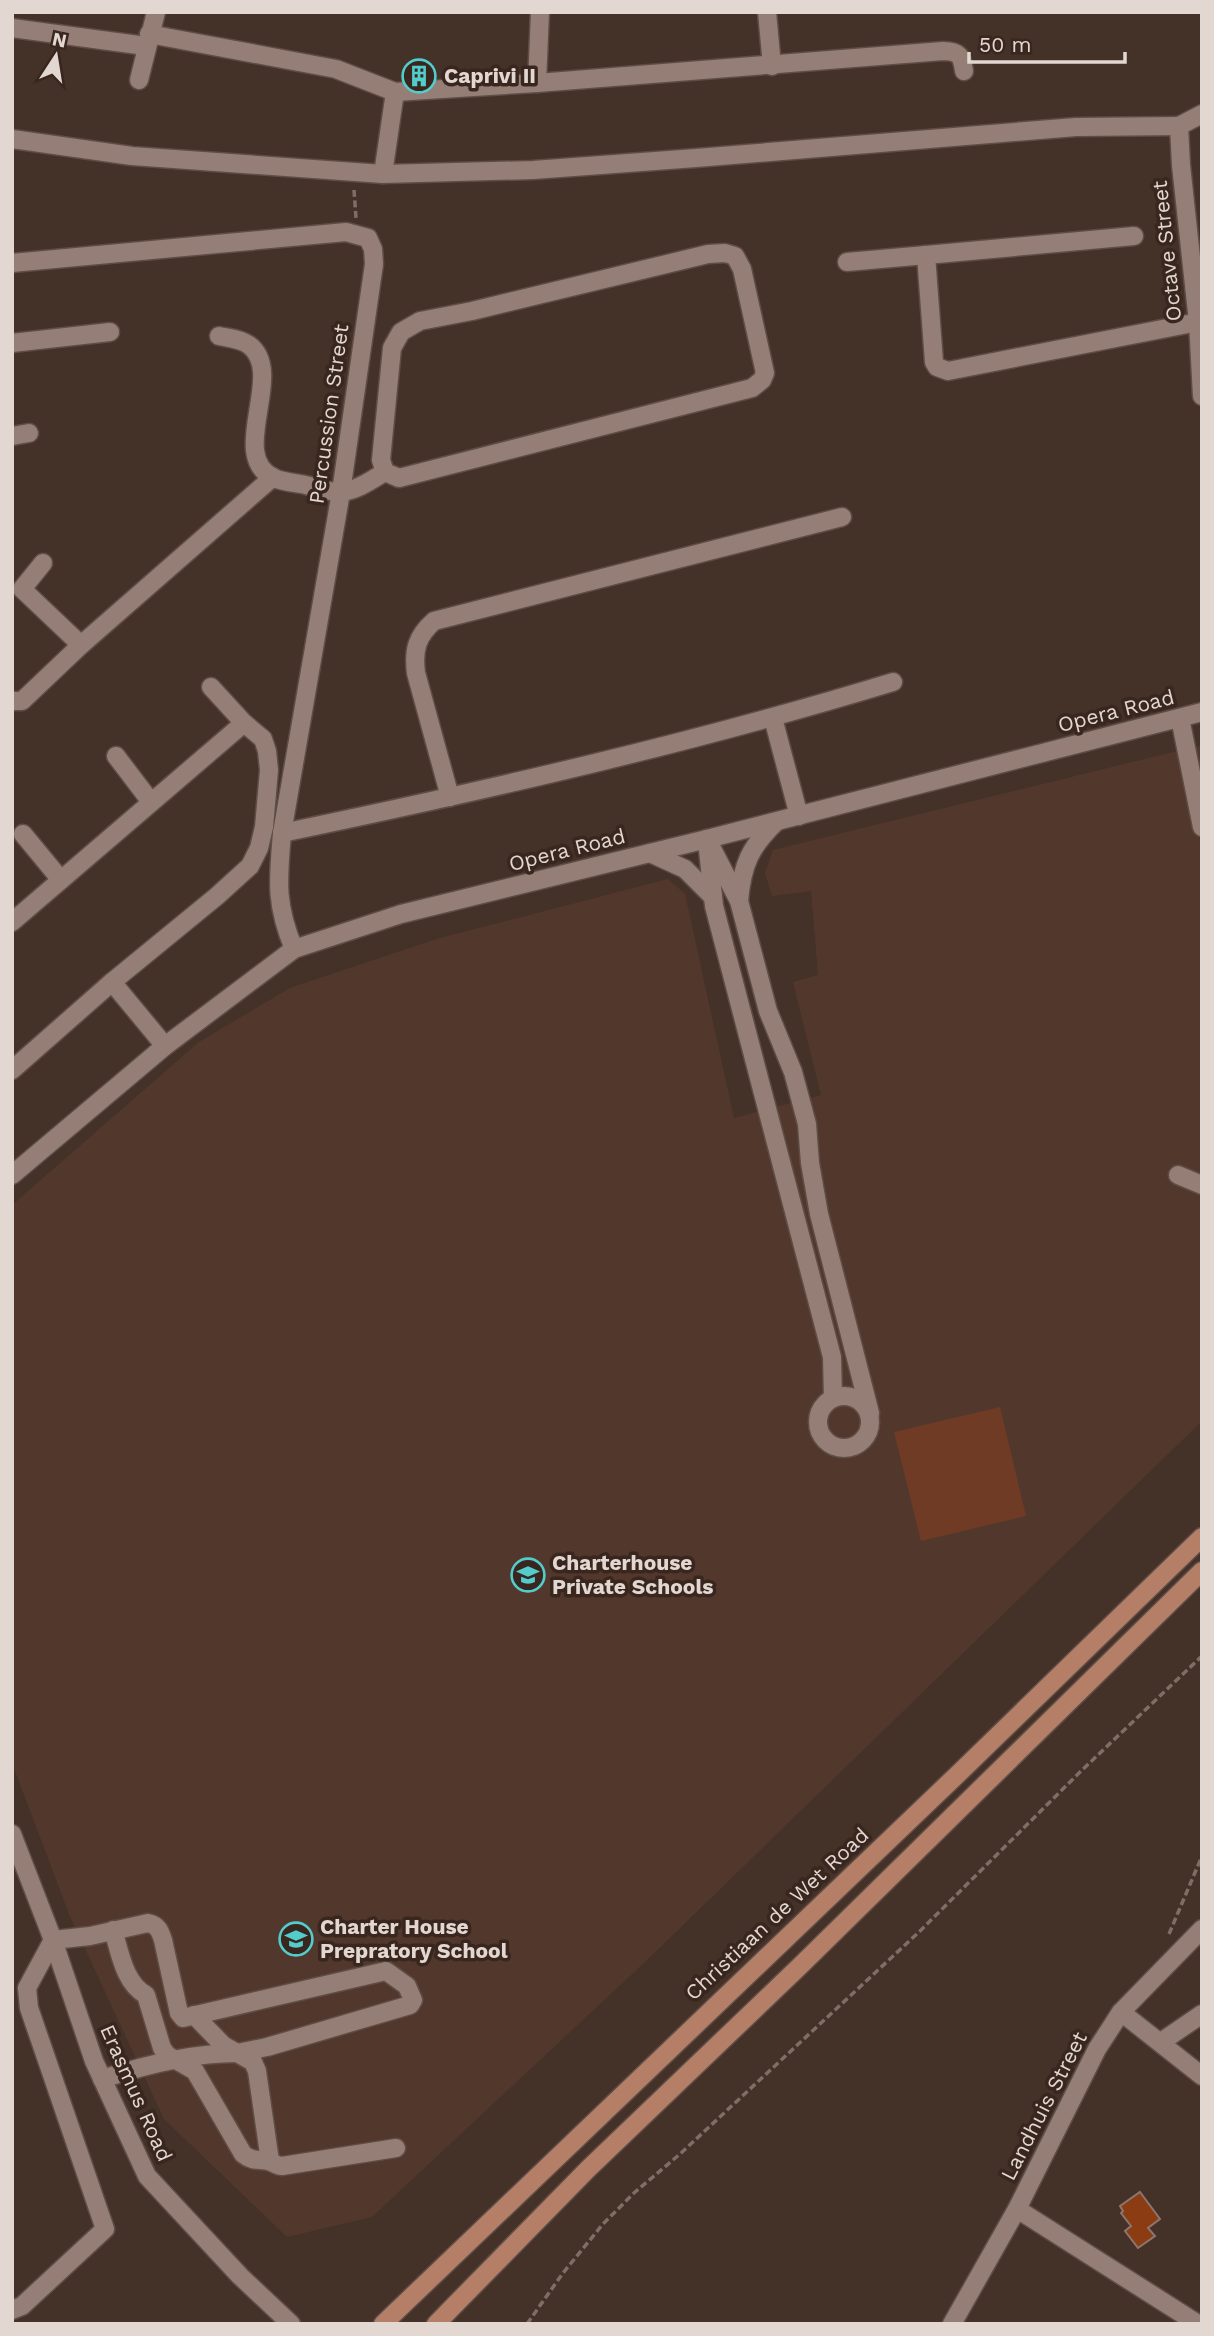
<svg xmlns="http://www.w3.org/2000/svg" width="1214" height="2336" viewBox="0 0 1214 2336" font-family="'Work Sans',sans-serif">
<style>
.built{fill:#52382c}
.green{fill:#6f3b24}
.building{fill:#8c3c12;stroke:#8d766d;stroke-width:2}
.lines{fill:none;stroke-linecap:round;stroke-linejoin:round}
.minor-casing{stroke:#5e4d47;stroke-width:21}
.major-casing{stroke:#5e4d47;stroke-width:21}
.path{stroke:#7e6e66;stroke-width:3.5;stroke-dasharray:7 3.5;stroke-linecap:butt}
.minor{stroke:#957e75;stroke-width:18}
.major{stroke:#b47e67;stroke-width:18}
.labels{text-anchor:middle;stroke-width:7;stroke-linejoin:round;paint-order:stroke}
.poi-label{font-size:21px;font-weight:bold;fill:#e3d7d1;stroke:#39271f;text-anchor:start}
.street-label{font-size:21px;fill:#e3d7d1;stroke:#39271f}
</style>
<rect width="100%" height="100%" fill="#443128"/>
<polygon class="built" points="1202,745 1202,1421 645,1962 372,2217 287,2237 164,2119 69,1914 12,1763 12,1205 199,1042 290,988 440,938 668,879 685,894 734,1118 821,1095 793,982 818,975 811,891 772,896 765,873 773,850"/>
<polygon class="green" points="1000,1407 1026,1516 921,1541 894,1432"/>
<polygon class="building" points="1140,2192 1160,2219 1148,2228 1155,2236 1138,2248 1125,2231 1131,2226 1121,2213 1123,2211 1120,2206"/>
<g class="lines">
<defs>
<g id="minor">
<polyline points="767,12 772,66"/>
<polyline points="12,28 146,46"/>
<path d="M 149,34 L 336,69 L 395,92 L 537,83 L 943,51 C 959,51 962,56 964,71"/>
<polyline points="139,80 156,12"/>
<polyline points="537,83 540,12"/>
<polyline points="1202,114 1179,126 1181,165 1198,322 1202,396"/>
<polyline points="12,139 132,156 383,174 533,170 696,158 1076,127 1179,126"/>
<polyline points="383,174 395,92"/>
<polyline points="1134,236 926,255 934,362 937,367 948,371 1198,322"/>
<polygon points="725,253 735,256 742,269 765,373 762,380 752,388 399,478 385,472 381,460 392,348 401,332 420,321 472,311 708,254"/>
<polyline points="847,262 926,255"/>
<path d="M 12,263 L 346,232 L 368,238 L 373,249 L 374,264 L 341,492 L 282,833 C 278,880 275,904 294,949"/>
<path d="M 219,336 C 229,338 241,339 249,345 C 287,373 226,456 274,478 C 283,482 296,483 306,485 C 316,488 332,493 342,492 C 358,490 373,479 385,472"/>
<polyline points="12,343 110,332"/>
<polyline points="12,436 29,433"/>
<polyline points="43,563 22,589 81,645"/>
<polyline points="12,701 22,701 81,645 273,477"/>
<polyline points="773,718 799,816"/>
<polyline points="1180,718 1202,827"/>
<polyline points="116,756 151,802"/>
<path d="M 450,797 L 416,673 C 413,650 417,636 434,621 L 842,517"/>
<path d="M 282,833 C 488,790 693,743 893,682"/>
<polyline points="23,834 61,880"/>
<polyline points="707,839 739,901 768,1011 793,1072 807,1124 810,1163 819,1214 870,1413"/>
<polyline points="708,850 714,906 832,1357 833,1398"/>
<polyline points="650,853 685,869 713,897"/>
<path d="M 739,901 C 742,865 750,847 776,822"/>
<polyline points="12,922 244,723"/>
<polyline points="112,982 165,1046"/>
<polyline points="12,1070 112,982 217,896 250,866 259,848 264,827 269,770 267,751 263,739 244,723 211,687"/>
<polyline points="12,1175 165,1046 294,949 401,914 707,839 1202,712"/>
<polyline points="1178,1175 1202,1185"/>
<circle cx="844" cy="1422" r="26"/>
<polyline points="12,1834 53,1940 94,2061 147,2176 240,2276 291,2324"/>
<path d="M 113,1930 C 120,1952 124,1983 146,1995 L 162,2048 L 167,2055 L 195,2071 L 243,2154 C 254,2163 261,2158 271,2162 C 275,2164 278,2166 282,2166 L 396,2148"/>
<path d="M 53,1940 L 90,1936 L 148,1923 C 158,1925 160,1931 163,1940 L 179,2013 L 183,2018 L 386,1971 L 407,1986 L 413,2000 L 410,2005 L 267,2047 L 237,2053 L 253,2062 L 257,2071 L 270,2161"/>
<polyline points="1121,2012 1202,2076"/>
<polyline points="194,2015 223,2045 237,2053"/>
<polyline points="1161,2042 1202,2014"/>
<path d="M 102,2079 C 145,2065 191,2053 237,2053"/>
<polyline points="1017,2209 1198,2324"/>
<polyline points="12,2310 22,2306 105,2229 29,2008 27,1988 53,1940"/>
<polyline points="952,2324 1017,2209 1097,2049 1121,2012 1202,1929"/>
</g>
<g id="major">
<polyline points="383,2324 958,1774 1202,1537"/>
<polyline points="436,2324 588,2169 801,1965 1202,1571"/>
</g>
</defs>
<use href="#minor" class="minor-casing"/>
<use href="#major" class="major-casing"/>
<g class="path">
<polyline points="354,190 356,218"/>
<polyline points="1169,1934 1202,1856"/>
<polyline points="527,2324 563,2273 603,2224 634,2193 680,2154 919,1932 1080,1772 1202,1656"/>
</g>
<use href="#minor" class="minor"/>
<use href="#major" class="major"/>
</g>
<defs>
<symbol id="building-ring" viewBox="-11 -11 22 22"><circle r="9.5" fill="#39271f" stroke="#53cdcb" stroke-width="1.5"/><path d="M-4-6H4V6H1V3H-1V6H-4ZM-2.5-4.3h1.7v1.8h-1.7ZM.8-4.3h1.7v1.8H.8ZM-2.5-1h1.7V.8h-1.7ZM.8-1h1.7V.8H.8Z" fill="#53cdcb"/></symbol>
<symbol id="school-ring" viewBox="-11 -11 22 22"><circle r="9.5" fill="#39271f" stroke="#53cdcb" stroke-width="1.5"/><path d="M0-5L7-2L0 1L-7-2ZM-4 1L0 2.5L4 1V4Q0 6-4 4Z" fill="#53cdcb"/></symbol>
</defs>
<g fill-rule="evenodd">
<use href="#building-ring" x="400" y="57" width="38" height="38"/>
<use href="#school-ring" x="509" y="1556" width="38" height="38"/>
<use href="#school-ring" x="277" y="1920" width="38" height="38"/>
</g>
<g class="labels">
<g class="poi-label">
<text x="444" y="83">Caprivi II</text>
<text x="552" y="1570">Charterhouse<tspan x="552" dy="24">Private Schools</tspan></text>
<text x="320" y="1934">Charter House<tspan x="320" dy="24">Prepratory School</tspan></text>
</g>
<g class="street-label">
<text transform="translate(1167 251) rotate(-96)" y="7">Octave Street</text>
<text transform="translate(329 414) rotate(-82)" y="7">Percussion Street</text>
<text transform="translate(1116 711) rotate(-14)" y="7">Opera Road</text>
<text transform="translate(567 850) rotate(-14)" y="7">Opera Road</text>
<text transform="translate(777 1914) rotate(-43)" y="7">Christiaan de Wet Road</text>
<text transform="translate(136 2093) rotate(66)" y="7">Erasmus Road</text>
<text transform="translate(1044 2106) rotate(-63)" y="7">Landhuis Street</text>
</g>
</g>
<rect width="1214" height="2336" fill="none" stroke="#e3d7d1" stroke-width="28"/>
<g transform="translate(56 56) rotate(12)" stroke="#39271f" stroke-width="5" paint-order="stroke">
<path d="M0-5L12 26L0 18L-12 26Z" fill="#e3d7d1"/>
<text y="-10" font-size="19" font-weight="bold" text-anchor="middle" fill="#e3d7d1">N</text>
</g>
<path d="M969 52v10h156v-10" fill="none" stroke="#e3d7d1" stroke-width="3.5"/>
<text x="979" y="52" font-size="21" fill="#e3d7d1" stroke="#39271f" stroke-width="5" paint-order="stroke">50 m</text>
</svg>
